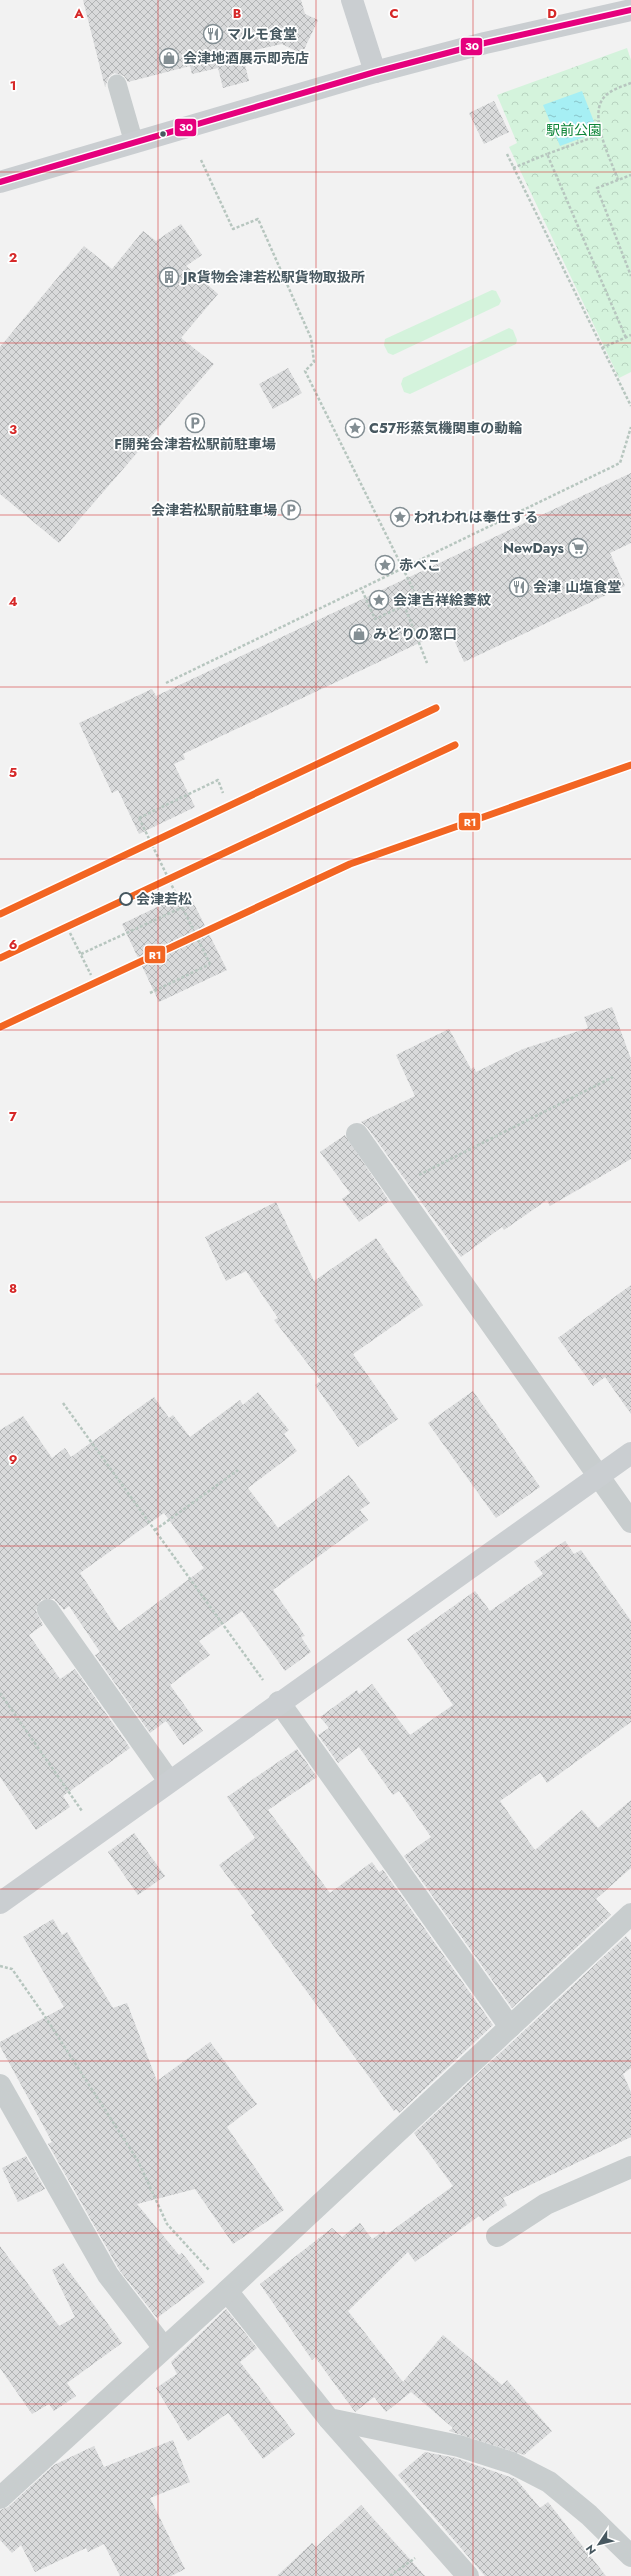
<svg xmlns="http://www.w3.org/2000/svg" width="631" height="2576" viewBox="0 0 631 2576" font-family="Jost,'Noto Sans JP',sans-serif">
<style>
.grass{fill:#d4f3dc}
.park{fill:url(#park-crowns)}
.water{fill:url(#water-ripples)}
.building{fill:url(#building-cross-hatch);fill-rule:evenodd}
.lines{fill:none;stroke-linecap:round;stroke-linejoin:round}
.path{stroke:#b7c6bf;stroke-width:2.5;stroke-dasharray:3 2;stroke-linecap:butt}
.lane{stroke:#c8cdce;stroke-width:19}
.street{stroke:#c8cdce;stroke-width:22}
.secondary{stroke:#caced1;stroke-width:22}
.rail-casing{stroke:#c4c8c9;stroke-width:4.5}
.rail{stroke:#fff;stroke-width:3;stroke-dasharray:9;stroke-linecap:butt}
.path-bridge{stroke:#b7c6bf;stroke-width:2.5;stroke-dasharray:3 2;stroke-linecap:butt}
.bus-1-casing{stroke:#fff;stroke-width:9}
.bus-1{stroke:#e5007d;stroke-width:6}
.rail-1-casing{stroke:#fff;stroke-width:10}
.rail-1{stroke:#f26522;stroke-width:7}
.grid{fill:none;stroke:#d62828;stroke-width:1;stroke-opacity:0.55}
.bus-dot{fill:#475860;stroke:#fff;stroke-width:1.5}
.stop-dot{fill:#fff;stroke:#475860;stroke-width:2}
.labels{text-anchor:middle;stroke-width:3.5;stroke-linejoin:round;paint-order:stroke}
.poi-label{font-size:14px;font-weight:bold;fill:#475860;stroke:#fff;text-anchor:start}
.park-label{font-size:14px;fill:#0e8539;stroke:#fff}
.stop-label{font-size:14px;font-weight:bold;fill:#475860;stroke:#fff;text-anchor:start}
.grid-label{font-size:13px;text-anchor:middle;font-weight:bold;fill:#d62828;stroke:#fff;stroke-width:3.5;stroke-linejoin:round;paint-order:stroke}
.line-badge{stroke:#fff;stroke-width:1.5}
.badge-label{font-size:11px;text-anchor:middle;font-weight:bold;fill:#fff}
</style>
<defs>
<pattern id="park-crowns" width="20" height="18" patternUnits="userSpaceOnUse"><rect width="20" height="18" fill="#d4f3dc"/><path d="M2 6a3 3 0 1 1 6 0M12 15a3 3 0 1 1 6 0" fill="none" stroke="#b7d2bf"/></pattern>
<pattern id="water-ripples" width="26" height="14" patternUnits="userSpaceOnUse"><rect width="26" height="14" fill="#a6eff4"/><path d="M2 4q2-2 4 0t4 0M15 11q2-2 4 0t4 0" fill="none" stroke="#89c4c9"/></pattern>
<pattern id="building-cross-hatch" width="8" height="8" patternUnits="userSpaceOnUse"><rect width="8" height="8" fill="#d9dadb"/><path d="M0 0l8 8M0 8l8-8" fill="none" stroke="#b2b4b5"/></pattern>
</defs>
<rect width="100%" height="100%" fill="#f2f2f2"/>
<g class="grass">
<polygon points="492,290 496,291 501,301 499,305 393,355 388,353 384,345 385,339"/>
<polygon points="509,328 513,330 517,340 516,344 410,394 404,392 401,384 403,378"/>
</g>
<polygon class="park" points="627,48 631,60 631,372 619,378 509,147 517,143 497,95"/>
<polygon class="water" points="582,91 598,132 560,146 543,105"/>
<g class="building">
<polygon points="83,0 301,0 305,14 318,20 302,54 282,44 242,53 249,81 223,88 218,68 192,74 190,66 128,82 124,76 114,73 109,77 105,87"/>
<polygon points="494,101 509,132 484,144 469,113"/>
<polygon points="181,224 202,255 186,266 218,294 181,338 214,364 59,543 0,494 0,347 84,246 112,269 143,231 156,241"/>
<polygon points="288,368 302,393 273,409 259,384"/>
<polygon points="631,473 631,543 610,553 625,586 464,662 449,629 183,754 185,759 174,764 195,807 139,834 118,790 112,793 79,723 152,689 156,696"/>
<polygon points="188,892 227,970 159,1002 122,924"/>
<polygon points="612,1007 631,1059 631,1159 550,1206 547,1200 504,1230 502,1227 461,1257 367,1127 361,1122 415,1096 396,1055 449,1029 471,1069 474,1067 476,1072 523,1049 588,1028 584,1017"/>
<polygon points="345,1135 389,1201 359,1222 342,1199 350,1193 320,1152"/>
<polygon points="276,1202 314,1281 376,1238 423,1305 353,1354 398,1419 358,1447 315,1385 321,1381 274,1320 278,1318 246,1271 226,1281 205,1237"/>
<polygon points="631,1285 631,1414 605,1377 593,1386 558,1338"/>
<polygon points="473,1391 540,1487 496,1518 428,1423"/>
<path d="M 258,1392 L 289,1430 L 284,1434 L 297,1451 L 248,1488 L 278,1528 L 349,1475 L 370,1503 L 360,1510 L 368,1520 L 273,1590 L 305,1636 L 301,1637 L 311,1652 L 285,1671 L 242,1611 L 199,1641 L 210,1655 L 170,1685 L 203,1731 L 183,1745 L 166,1721 L 150,1733 L 95,1655 L 100,1652 L 69,1606 L 64,1610 L 54,1599 L 41,1600 L 36,1611 L 43,1625 L 29,1635 L 60,1679 L 75,1669 L 130,1748 L 63,1796 L 70,1807 L 36,1830 L 0,1777 L 0,1430 L 23,1416 L 52,1458 L 65,1448 L 71,1457 L 154,1397 L 169,1418 L 173,1415 L 190,1437 L 240,1400 L 243,1405 ZM 164,1513 L 204,1568 L 119,1631 L 80,1573 Z"/>
<polygon points="565,1541 574,1554 581,1550 631,1621 631,1722 547,1783 540,1773 500,1801 535,1850 582,1810 598,1828 631,1800 631,1868 596,1899 611,1915 512,2008 404,1856 431,1837 399,1791 393,1795 359,1747 338,1763 318,1735 329,1728 320,1717 357,1690 359,1694 372,1684 410,1735 453,1705 407,1639 475,1591 490,1611 543,1574 534,1562"/>
<polygon points="297,1749 317,1777 268,1810 330,1893 372,1862 379,1872 383,1870 493,2025 399,2113 396,2109 394,2111 302,1985 251,1915 255,1913 219,1865 255,1838 227,1797"/>
<polygon points="134,1833 165,1876 138,1895 108,1852"/>
<polygon points="53,1919 62,1935 67,1932 113,2008 127,2003 157,2081 210,2042 257,2104 227,2127 284,2210 233,2244 195,2189 137,2204 179,2255 182,2253 205,2282 157,2318 120,2271 48,2144 52,2142 0,2046 0,2042 64,2007 23,1937"/>
<polygon points="626,1936 631,1943 631,2068 623,2074 631,2092 631,2137 503,2198 507,2205 483,2221 479,2216 415,2262 408,2252 348,2311 403,2382 443,2335 502,2385 507,2380 552,2431 524,2455 449,2431 453,2428 411,2392 386,2412 374,2397 355,2412 315,2357 312,2360 260,2284 332,2228 342,2237 360,2223 372,2239 384,2231 386,2235 453,2186 414,2133"/>
<polygon points="26,2156 45,2189 18,2202 2,2168"/>
<polygon points="0,2246 59,2326 75,2317 52,2270 63,2263 122,2343 67,2383 76,2396 54,2411 49,2404 32,2414 0,2368"/>
<polygon points="226,2309 257,2348 240,2362 295,2434 263,2459 228,2413 188,2441 156,2388 177,2374 171,2362"/>
<polygon points="173,2440 190,2482 150,2498 185,2569 171,2576 120,2576 104,2544 88,2552 86,2548 35,2572 21,2545 12,2553 0,2540 0,2510 8,2507 54,2465 94,2446 104,2467"/>
<polygon points="425,2452 456,2458 516,2479 540,2508 548,2502 606,2576 485,2576 398,2475"/>
<polygon points="361,2505 425,2576 277,2576 312,2543 316,2547"/>
</g>
<g class="lines">
<g class="path">
<path d="M 631,83 C 621,87 608,90 602,100 C 590,120 611,160 618,180 L 631,175"/>
<polyline points="602,134 547,154 626,338"/>
<polyline points="507,154 631,406"/>
<polyline points="201,160 233,229 258,219 311,338 314,362 305,371 418,599 375,619 361,588"/>
<polyline points="513,168 547,154"/>
<polyline points="618,180 597,188 631,276"/>
<polyline points="602,348 631,335"/>
<polyline points="404,605 427,663"/>
<polyline points="166,683 620,463 631,427"/>
<polyline points="139,818 218,780 223,793"/>
<polyline points="70,933 91,975"/>
<polyline points="81,954 183,907"/>
<polyline points="150,993 210,964"/>
<polyline points="419,1175 613,1077"/>
<polyline points="63,1403 263,1680"/>
<polyline points="155,1530 238,1470"/>
<polyline points="0,1693 82,1811"/>
<polyline points="0,1966 12,1969 44,2015 138,2161 167,2224 209,2270"/>
<polyline points="390,2576 415,2558"/>
</g>
<polyline class="lane" points="117,84 134,143"/>
<g class="street">
<polyline points="357,1134 631,1522"/>
<polyline points="48,1610 169,1781"/>
<polyline points="279,1702 510,2027"/>
<polyline points="0,2085 108,2275 164,2348"/>
<polyline points="497,2236 546,2204 631,2167"/>
<polyline points="227,2291 329,2419 459,2446 512,2463 549,2482 589,2515 631,2556"/>
<polyline points="329,2419 468,2576"/>
<polyline points="0,2498 227,2291 631,1914"/>
</g>
<g class="secondary">
<polyline points="352,0 375,72"/>
<polyline points="0,182 375,72 485,43 631,10"/>
<polyline points="0,1903 631,1453"/>
</g>
<defs>
<polyline id="rail" points="0,958 455,745"/>
</defs>
<use href="#rail" class="rail-casing"/>
<use href="#rail" class="rail"/>
<polyline class="path-bridge" points="139,818 210,964"/>
<defs>
<polyline id="bus-1" points="0,182 375,72 485,43 631,10"/>
</defs>
<use href="#bus-1" class="bus-1-casing"/>
<use href="#bus-1" class="bus-1"/>
<defs>
<g id="rail-1">
<polyline points="0,914 436,708"/>
<polyline points="0,958 455,745"/>
<polyline points="0,1027 350,864 631,765"/>
</g>
</defs>
<use href="#rail-1" class="rail-1-casing"/>
<use href="#rail-1" class="rail-1"/>
</g>
<path class="grid" d="M 158,0 L 158,2576M 316,0 L 316,2576M 473,0 L 473,2576M 0,172 L 631,172M 0,343 L 631,343M 0,515 L 631,515M 0,687 L 631,687M 0,859 L 631,859M 0,1030 L 631,1030M 0,1202 L 631,1202M 0,1374 L 631,1374M 0,1546 L 631,1546M 0,1717 L 631,1717M 0,1889 L 631,1889M 0,2061 L 631,2061M 0,2233 L 631,2233M 0,2404 L 631,2404"/>
<defs>
<symbol id="restaurant-ring" viewBox="-11 -11 22 22"><circle r="9.5" fill="#fff" stroke="#838e93" stroke-width="1.5"/><path d="M-5-6h1v4h1v-4h1v4h1v-4h1v5L-1.5 .5V6h-2V.5L-5-1ZM5-6V6H3V1.5H1.5Q1.5-4 5-6Z" fill="#838e93"/></symbol>
<symbol id="shop-ring" viewBox="-11 -11 22 22"><circle r="9.5" fill="#fff" stroke="#838e93" stroke-width="1.5"/><path d="M-5-2.5h2.3a2.7 3.5 0 0 1 5.4 0H5L5.5 6h-11ZM-1.5-2.5h3a1.5 2.3 0 0 0-3 0Z" fill="#838e93"/></symbol>
<symbol id="building-ring" viewBox="-11 -11 22 22"><circle r="9.5" fill="#fff" stroke="#838e93" stroke-width="1.5"/><path d="M-4-6H4V6H1V3H-1V6H-4ZM-2.5-4.3h1.7v1.8h-1.7ZM.8-4.3h1.7v1.8H.8ZM-2.5-1h1.7V.8h-1.7ZM.8-1h1.7V.8H.8Z" fill="#838e93"/></symbol>
<symbol id="parking-ring" viewBox="-11 -11 22 22"><circle r="9.5" fill="#fff" stroke="#838e93" stroke-width="1.5"/><path d="M-3.5-5.5H1a3.5 3.5 0 0 1 0 7H-1V5.5H-3.5ZM-1-3.4V-.6H.8a1.4 1.4 0 0 0 0-2.8Z" fill="#838e93"/></symbol>
<symbol id="sight-ring" viewBox="-11 -11 22 22"><circle r="9.5" fill="#fff" stroke="#838e93" stroke-width="1.5"/><path d="M0-6L1.8-2.2L6-1.7L2.9 1.2L3.7 5.4L0 3.3L-3.7 5.4L-2.9 1.2L-6-1.7L-1.8-2.2Z" fill="#838e93"/></symbol>
<symbol id="supermarket-ring" viewBox="-11 -11 22 22"><circle r="9.5" fill="#fff" stroke="#838e93" stroke-width="1.5"/><path d="M-6-5.5h2.5l.6 2H6L4.5 2H-2.5L-4.4-4H-6ZM-1.5 3.2a1.3 1.3 0 1 0 .1 0ZM3 3.2a1.3 1.3 0 1 0 .1 0Z" fill="#838e93"/></symbol>
</defs>
<g fill-rule="evenodd">
<use href="#restaurant-ring" x="202" y="23" width="22" height="22"/>
<use href="#shop-ring" x="158" y="47" width="22" height="22"/>
<use href="#building-ring" x="158" y="266" width="22" height="22"/>
<use href="#parking-ring" x="184" y="412" width="22" height="22"/>
<use href="#sight-ring" x="344" y="417" width="22" height="22"/>
<use href="#parking-ring" x="280" y="499" width="22" height="22"/>
<use href="#sight-ring" x="389" y="506" width="22" height="22"/>
<use href="#supermarket-ring" x="567" y="537" width="22" height="22"/>
<use href="#sight-ring" x="374" y="554" width="22" height="22"/>
<use href="#restaurant-ring" x="508" y="576" width="22" height="22"/>
<use href="#sight-ring" x="368" y="589" width="22" height="22"/>
<use href="#shop-ring" x="348" y="623" width="22" height="22"/>
</g>
<circle class="bus-dot" cx="163" cy="134" r="3.5"/>
<circle class="stop-dot" cx="126" cy="899" r="6"/>
<g class="labels">
<g class="poi-label">
<text x="227" y="39">マルモ食堂</text>
<text x="183" y="63">会津地酒展示即売店</text>
<text x="183" y="282">JR貨物会津若松駅貨物取扱所</text>
<text x="369" y="433">C57形蒸気機関車の動輪</text>
<text x="195" y="449" text-anchor="middle">F開発会津若松駅前駐車場</text>
<text x="277" y="515" text-anchor="end">会津若松駅前駐車場</text>
<text x="414" y="522">われわれは奉仕する</text>
<text x="564" y="553" text-anchor="end">NewDays</text>
<text x="399" y="570">赤べこ</text>
<text x="533" y="592">会津 山塩食堂</text>
<text x="393" y="605">会津吉祥絵菱紋</text>
<text x="373" y="639">みどりの窓口</text>
</g>
<g class="park-label">
<text x="574" y="135">駅前公園</text>
</g>
<g class="stop-label">
<text x="136" y="904">会津若松</text>
</g>
</g>
<g class="grid-label">
<text x="79" y="18">A</text>
<text x="237" y="18">B</text>
<text x="394" y="18">C</text>
<text x="552" y="18">D</text>
<text x="13" y="90">1</text>
<text x="13" y="262">2</text>
<text x="13" y="434">3</text>
<text x="13" y="606">4</text>
<text x="13" y="777">5</text>
<text x="13" y="949">6</text>
<text x="13" y="1121">7</text>
<text x="13" y="1293">8</text>
<text x="13" y="1464">9</text>
</g>
<g class="line-badge">
<rect x="460" y="37" width="23" height="19" rx="4" fill="#e5007d"/>
<rect x="174" y="118" width="23" height="19" rx="4" fill="#e5007d"/>
<rect x="458" y="812" width="23" height="19" rx="4" fill="#f26522"/>
<rect x="144" y="945" width="22" height="19" rx="4" fill="#f26522"/>
</g>
<g class="badge-label">
<text x="472" y="50">30</text>
<text x="186" y="131">30</text>
<text x="470" y="826">R1</text>
<text x="155" y="959">R1</text>
</g>
<g transform="translate(599 2544) rotate(235)" stroke="#ffffff" stroke-width="3" paint-order="stroke">
<path d="M0-3L7 15L0 10L-7 15Z" fill="#475860"/>
<text y="-6" font-size="11" font-weight="bold" text-anchor="middle" fill="#475860">N</text>
</g>
</svg>
